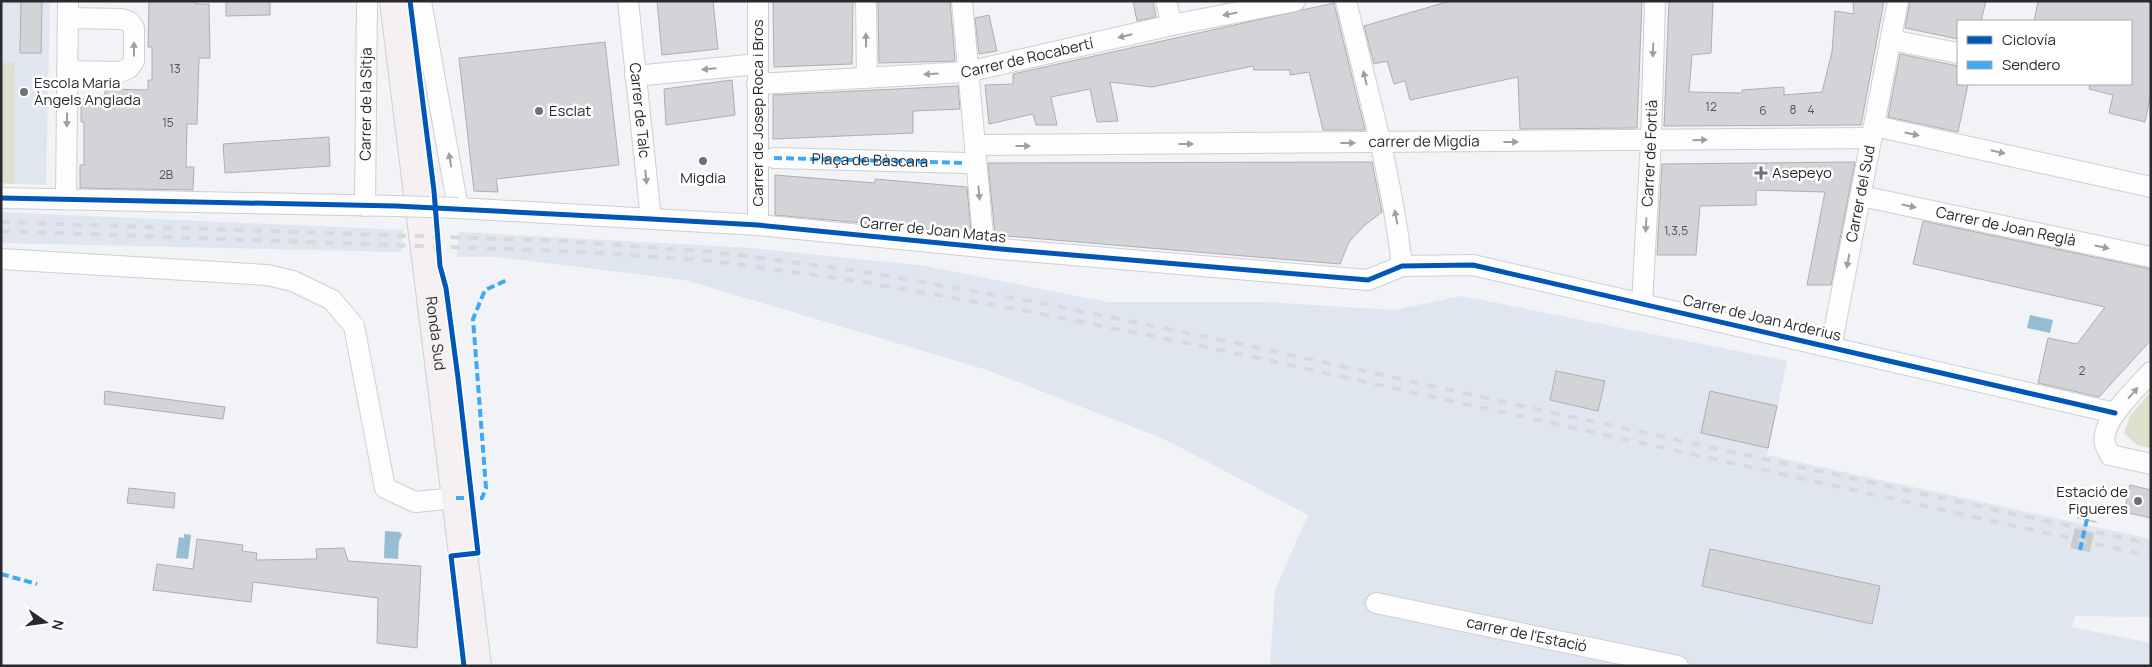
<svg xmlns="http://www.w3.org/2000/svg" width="2152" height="667" viewBox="0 0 2152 667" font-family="Manrope,sans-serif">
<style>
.built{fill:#e0e6ef}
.green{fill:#dde0cd}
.water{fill:#96bdd2}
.building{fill:#d3d4d7;stroke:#adaeb1}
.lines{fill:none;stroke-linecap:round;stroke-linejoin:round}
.street-tunnel{stroke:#c9cbce;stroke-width:20;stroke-dasharray:20 10;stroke-linecap:butt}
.street-casing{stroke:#cecfd1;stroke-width:22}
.secondary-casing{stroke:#cecfd1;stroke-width:30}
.street{stroke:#fdfdfe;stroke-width:20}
.secondary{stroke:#f5f1f3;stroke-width:28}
.rail{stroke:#d8d9da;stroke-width:4;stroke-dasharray:9 9;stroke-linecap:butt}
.street-bridge-casing{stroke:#cecfd1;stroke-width:22;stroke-linecap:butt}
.street-bridge{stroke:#fdfdfe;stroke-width:20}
.quiet{stroke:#3fa9f5;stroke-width:4;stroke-dasharray:8 4;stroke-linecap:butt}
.cycleway-casing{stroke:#fff;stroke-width:8}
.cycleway{stroke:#0057b8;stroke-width:5}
.oneway{fill:#9d9ea0}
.poi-dot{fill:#6e7073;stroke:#fff;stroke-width:2}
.labels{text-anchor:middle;stroke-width:5;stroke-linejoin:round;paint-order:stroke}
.number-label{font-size:12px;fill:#535458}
.street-label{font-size:15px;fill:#282a2d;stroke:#fff}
.poi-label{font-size:15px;fill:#282a2d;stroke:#fff;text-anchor:start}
</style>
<rect width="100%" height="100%" fill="#f1f3f6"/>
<g class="built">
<polygon points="1,1 50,1 46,185 1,183"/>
<polygon points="1,212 403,230 402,252 1,243"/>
<polygon points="459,232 752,248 925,266 1108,302 1267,302 1393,310 1462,296 1787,361 1767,455 2151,539 2151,617 2075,616 2072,627 2151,643 2151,666 1270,666 1275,590 1308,515 1166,440 987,370 685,280 498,257 457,257"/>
</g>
<g class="green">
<polygon points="1,63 15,63 14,184 1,183"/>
<polygon points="2151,391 2151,448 2137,445 2124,433 2130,416"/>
</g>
<g class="water">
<polygon points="2030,315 2053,320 2050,333 2027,328"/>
<polygon points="385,531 400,532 402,535 399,541 398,559 384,558"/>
<polygon points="184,534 191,535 188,559 176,558 179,537 184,538"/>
</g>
<g class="building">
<polygon points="21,1 42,1 41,53 20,53"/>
<polygon points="149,1 197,1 196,4 209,4 210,58 199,58 197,124 187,124 186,167 194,167 193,190 80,188 80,165 84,165 84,122 81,122 81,99 89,99 89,96 105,96 105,89 148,90 148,80 152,80 152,47 148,47"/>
<polygon points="226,1 270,1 270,15 226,16"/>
<polygon points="657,1 713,1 718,49 662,55"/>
<polygon points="773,1 853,1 852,64 774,67"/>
<polygon points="878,1 950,1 955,61 879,63"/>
<polygon points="1133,1 1153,1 1156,17 1137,21"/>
<polygon points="1450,1 1642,1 1637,128 1520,129 1518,77 1410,100 1405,81 1394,84 1387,61 1374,64 1364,26"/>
<polygon points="1669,1 1713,1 1711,53 1692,55 1689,92 1742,93 1742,90 1784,87 1784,95 1822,92 1832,52 1835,11 1854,14 1853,1 1884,1 1861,125 1664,126"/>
<polygon points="1910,1 1986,1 1981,21 1958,21 1958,39 1905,28"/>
<polygon points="2038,1 2151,1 2151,93 2145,122 2109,113 2113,95 2089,89 2090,84 2131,84 2131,21 2034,21"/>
<polygon points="1334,3 1365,130 1323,130 1309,72 1290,75 1290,70 1254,70 1253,66 1152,87 1110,82 1118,121 1097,122 1090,89 1051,97 1057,125 1036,125 1033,114 989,124 985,85 1013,84 1013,74"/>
<polygon points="989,15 997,51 979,54 975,18"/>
<polygon points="605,42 619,165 496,179 498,192 474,191 459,58"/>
<polygon points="1900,54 1958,66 1958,84 1968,84 1958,132 1888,117"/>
<polygon points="732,80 735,115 666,125 664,89"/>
<polygon points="958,86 960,109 913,111 913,133 773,139 773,95"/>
<polygon points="329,137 330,166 225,173 223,144"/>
<polygon points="1372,162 1382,212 1365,225 1349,242 1340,264 995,235 988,163"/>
<polygon points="1855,162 1831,285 1807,285 1825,192 1756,190 1756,205 1700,206 1696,255 1657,255 1662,164"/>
<polygon points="775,175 875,183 875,179 967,187 971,233 775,215"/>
<polygon points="1923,221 2151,269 2151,340 2099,397 2038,383 2048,338 2077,344 2105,307 1913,264"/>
<polygon points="1556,371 1605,381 1598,411 1550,400"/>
<polygon points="105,391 225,407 223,419 104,404"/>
<polygon points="1710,391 1777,406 1768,448 1701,433"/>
<polygon points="2130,485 2151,490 2151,518 2124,512"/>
<polygon points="129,488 175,493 174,508 127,503"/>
<polygon points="197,539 243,545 242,551 257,553 256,560 317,559 316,549 344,548 348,561 421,566 417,648 377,643 378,598 253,582 251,602 153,590 157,564 193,569"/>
<polygon points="1710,549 1880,586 1872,624 1702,586"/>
</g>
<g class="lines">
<polyline class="street-tunnel" points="2080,550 2087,519"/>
<defs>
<g id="street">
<polyline points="421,1 458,208 758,225 1001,249 1368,280 1402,266 1473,265 2115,413"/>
<path id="s1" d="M 628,1 L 651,219"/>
<polyline points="758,1 758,225"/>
<polyline points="866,1 867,78"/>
<polyline points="962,1 984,247"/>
<polyline points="1166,1 1172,25"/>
<path d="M 1346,1 C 1367,89 1392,176 1402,266"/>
<polyline points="1891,40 1958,53"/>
<polyline points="67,71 120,72 129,68 134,61 134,28 130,22 121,19 68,18"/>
<polyline points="635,76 758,64"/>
<path id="s2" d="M 757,84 L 967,72 L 1172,25 L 1295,1"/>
<polyline points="1875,126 2151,187"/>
<path id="s3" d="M 975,145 L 1872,138"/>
<polyline points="774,158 966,163"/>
<path id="s4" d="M 1861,196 L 2151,257"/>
<polyline points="1,198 396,206"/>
<polyline points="66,199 68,1"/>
<path id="s5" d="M 365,206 L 367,1"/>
<polyline points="1,259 267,275 293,281 332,300 354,326 385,488 415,502 456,498"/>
<path id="s6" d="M 1642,304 L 1651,141 L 1655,1"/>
<path id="s7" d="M 1831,347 L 1898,1"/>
<path d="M 2151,372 C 2138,387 2099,422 2105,444 C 2106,447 2109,451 2110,455 L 2151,464"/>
<path id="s8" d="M 1376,603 L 1678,666"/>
</g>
<g id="secondary">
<path id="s9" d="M 394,1 L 477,666"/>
</g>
</defs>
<use href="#street" class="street-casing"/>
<use href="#secondary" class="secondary-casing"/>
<use href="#street" class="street"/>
<use href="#secondary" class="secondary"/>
<g class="rail">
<polyline points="1,222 563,241 714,252 859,271 1041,303 1236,343 2151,544"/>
<polyline points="1,231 587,252 713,261 857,281 1032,312 1235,353 2151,556"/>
</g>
<defs>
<polyline id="street-bridge" points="396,206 458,208"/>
</defs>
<use href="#street-bridge" class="street-bridge-casing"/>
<use href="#street-bridge" class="street-bridge"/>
<g class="quiet">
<path id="s10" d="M 774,158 L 966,163"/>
<polyline points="456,498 482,498 486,488 473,319 485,290 507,280"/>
<polyline points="2080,550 2087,519"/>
<polyline points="1,574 37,584"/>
</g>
<defs>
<g id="cycleway">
<polyline points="410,1 434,191 440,266 446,288 458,378 478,553 451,556 464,666"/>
<polyline points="1,198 396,206 651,219 758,225 1001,249 1368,280 1402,266 1473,265 2115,413"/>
</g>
</defs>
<use href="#cycleway" class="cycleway-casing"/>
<use href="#cycleway" class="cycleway"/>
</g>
<defs><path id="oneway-solid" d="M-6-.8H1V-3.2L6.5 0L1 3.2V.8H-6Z" transform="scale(1.25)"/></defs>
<g class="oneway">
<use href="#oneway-solid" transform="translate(1230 14) rotate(169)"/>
<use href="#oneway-solid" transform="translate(1125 36) rotate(167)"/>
<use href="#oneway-solid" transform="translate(866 40) rotate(-91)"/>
<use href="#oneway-solid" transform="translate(134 49) rotate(-90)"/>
<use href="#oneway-solid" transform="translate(1653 50) rotate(92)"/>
<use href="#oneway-solid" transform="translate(709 69) rotate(175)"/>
<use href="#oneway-solid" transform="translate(931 74) rotate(176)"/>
<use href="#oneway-solid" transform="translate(1365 78) rotate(-104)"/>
<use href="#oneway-solid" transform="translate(67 120) rotate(91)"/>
<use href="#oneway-solid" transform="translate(1912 134) rotate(12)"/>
<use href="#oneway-solid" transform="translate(1700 140) rotate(-1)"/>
<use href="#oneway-solid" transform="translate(1511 142)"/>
<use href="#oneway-solid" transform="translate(1348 143)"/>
<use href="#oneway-solid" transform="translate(1186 144)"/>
<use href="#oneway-solid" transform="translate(1023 146)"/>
<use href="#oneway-solid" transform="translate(1998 152) rotate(13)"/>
<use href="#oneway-solid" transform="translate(450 160) rotate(-100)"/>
<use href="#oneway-solid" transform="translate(646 177) rotate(84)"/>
<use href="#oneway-solid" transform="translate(979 193) rotate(85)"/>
<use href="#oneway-solid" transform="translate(1909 206) rotate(12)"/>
<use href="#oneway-solid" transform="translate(1396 217) rotate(-101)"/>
<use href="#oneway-solid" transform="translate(1646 225) rotate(93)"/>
<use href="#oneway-solid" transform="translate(2102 247) rotate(12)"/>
<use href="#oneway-solid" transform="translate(1848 261) rotate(101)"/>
<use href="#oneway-solid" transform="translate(2133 393) rotate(-49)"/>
</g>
<g class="poi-dot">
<circle cx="24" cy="92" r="5"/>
<circle cx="539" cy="111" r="5"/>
<circle cx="703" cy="161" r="5"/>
<path d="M1758.5 165.5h5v5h5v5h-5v5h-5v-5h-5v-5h5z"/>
<circle cx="2138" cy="501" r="5"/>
</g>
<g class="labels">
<g class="number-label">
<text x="175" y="73">13</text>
<text x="1711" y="111">12</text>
<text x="1793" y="114">8</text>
<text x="1811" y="114">4</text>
<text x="1763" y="115">6</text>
<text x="168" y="127">15</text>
<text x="166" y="179">2B</text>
<text x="1676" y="235">1,3,5</text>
<text x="2082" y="375">2</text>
</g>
<g class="street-label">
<text dy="5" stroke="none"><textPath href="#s2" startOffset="272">Carrer de Rocabertí</textPath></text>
<text dy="5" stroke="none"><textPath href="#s5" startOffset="102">Carrer de la Sitja</textPath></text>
<text dy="5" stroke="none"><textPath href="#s1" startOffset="110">Carrer de Talc</textPath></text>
<text transform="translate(758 113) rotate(-90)" y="5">Carrer de Josep Roca i Bros</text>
<text dy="5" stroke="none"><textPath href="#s3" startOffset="449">carrer de Migdia</textPath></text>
<text dy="5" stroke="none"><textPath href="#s6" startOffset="151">Carrer de Fortià</textPath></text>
<text dy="5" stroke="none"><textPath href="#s10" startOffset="96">Plaça de Bàscara</textPath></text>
<text dy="5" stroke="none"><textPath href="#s7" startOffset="156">Carrer del Sud</textPath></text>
<text dy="5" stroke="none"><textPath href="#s4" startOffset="148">Carrer de Joan Reglà</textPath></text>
<text transform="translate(933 230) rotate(6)" y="5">Carrer de Joan Matas</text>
<text transform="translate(1762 318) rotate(13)" y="5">Carrer de Joan Arderius</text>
<text dy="5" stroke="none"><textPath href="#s9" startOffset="335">Ronda Sud</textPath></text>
<text dy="5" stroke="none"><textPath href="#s8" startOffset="154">carrer de l'Estació</textPath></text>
</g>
<g class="poi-label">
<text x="34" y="88">Escola Maria<tspan x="34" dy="17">Àngels Anglada</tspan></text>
<text x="549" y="116">Esclat</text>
<text x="1772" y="178">Asepeyo</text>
<text x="703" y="183" text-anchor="middle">Migdia</text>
<text x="2128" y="497" text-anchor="end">Estació de<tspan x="2128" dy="17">Figueres</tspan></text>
</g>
</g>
<rect width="2152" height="667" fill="none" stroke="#282a2d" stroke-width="5"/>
<rect x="1957" y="20" width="175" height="65" fill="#ffffff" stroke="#a9aaab"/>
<rect x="1967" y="36" width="25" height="8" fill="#0057b8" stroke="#a9aaab"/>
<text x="2002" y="45" font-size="15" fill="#282a2d">Ciclovía</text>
<rect x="1967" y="61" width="25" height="8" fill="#3fa9f5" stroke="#a9aaab"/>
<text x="2002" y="70" font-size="15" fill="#282a2d">Sendero</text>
<g transform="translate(45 622) rotate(103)" stroke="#ffffff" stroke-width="4" paint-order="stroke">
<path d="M0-4L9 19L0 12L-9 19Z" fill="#282a2d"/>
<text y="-8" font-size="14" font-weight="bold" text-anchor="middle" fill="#282a2d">N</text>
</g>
</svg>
